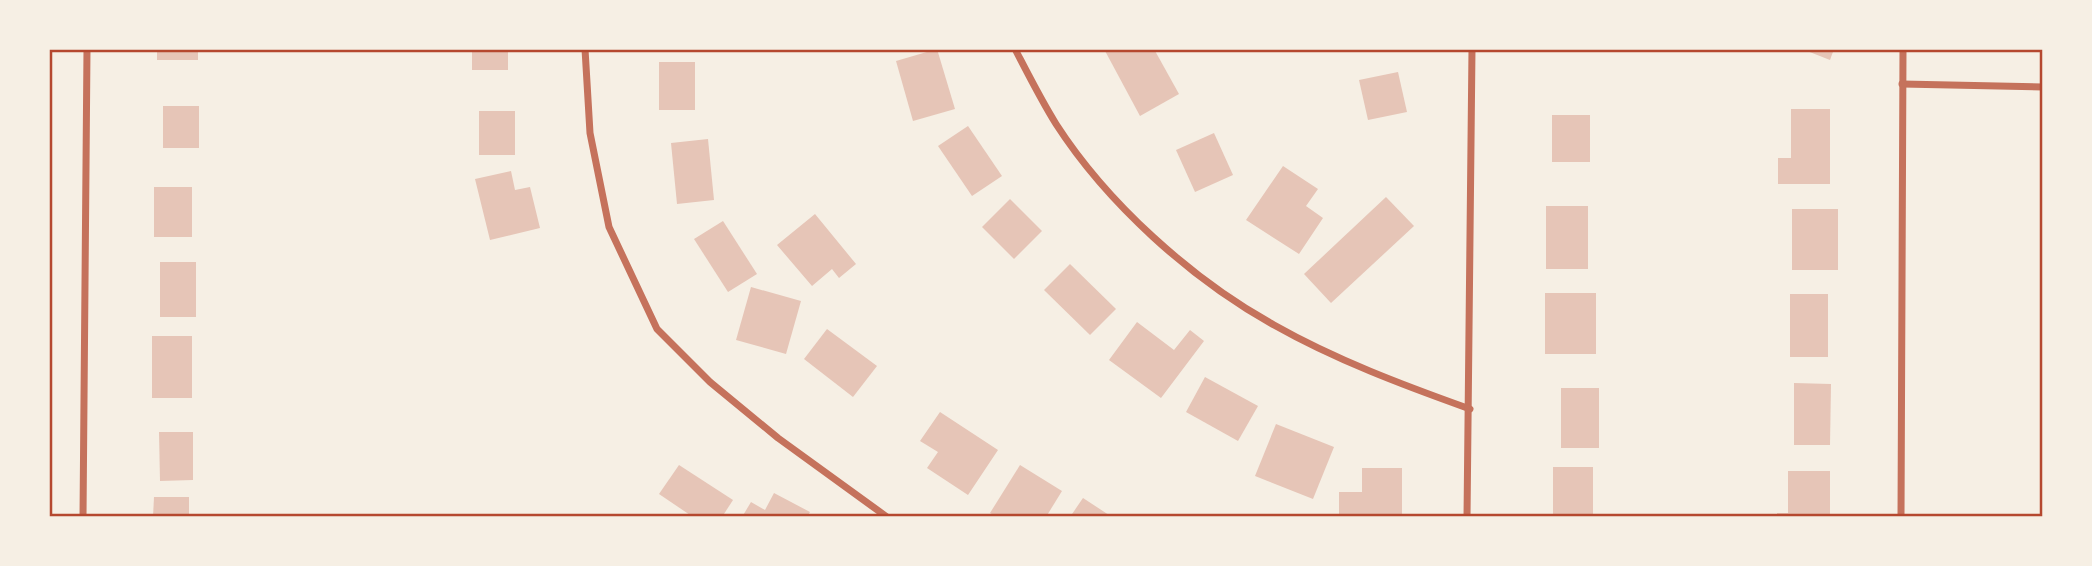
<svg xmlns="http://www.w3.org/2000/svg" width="2092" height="566" viewBox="0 0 2092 566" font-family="Raleway,sans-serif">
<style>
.building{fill:#e6c5b7}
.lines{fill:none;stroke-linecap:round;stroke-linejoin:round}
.minor{stroke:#c5725c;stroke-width:7}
.neatline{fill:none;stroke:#b5482f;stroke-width:2.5}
</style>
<rect width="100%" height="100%" fill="#f6efe4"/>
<g class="building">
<rect x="157" y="49" width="41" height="11"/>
<rect x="472" y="49" width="36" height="21"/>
<polygon points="937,49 955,109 913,121 896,61"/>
<polygon points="1104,49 1154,49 1179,94 1140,116"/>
<polygon points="1802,49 1834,49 1830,60"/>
<rect x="659" y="62" width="36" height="48"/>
<polygon points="1398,72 1407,112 1368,120 1359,80"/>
<rect x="163" y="106" width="36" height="42"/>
<polygon points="1791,109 1830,109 1830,184 1778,184 1778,158 1791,158"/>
<rect x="479" y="111" width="36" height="44"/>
<rect x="1552" y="115" width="38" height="47"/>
<polygon points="968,126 1002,176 972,196 938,146"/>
<polygon points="1214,133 1233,175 1195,192 1176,150"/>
<polygon points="708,139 714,200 677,204 671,143"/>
<polygon points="1283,166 1318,189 1306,206 1323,218 1299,254 1246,220"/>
<polygon points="511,171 515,190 530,187 540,228 490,240 475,179"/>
<rect x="154" y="187" width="38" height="50"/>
<polygon points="1386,197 1414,226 1331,303 1304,274"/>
<polygon points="1010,199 1042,231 1014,259 982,227"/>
<rect x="1546" y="206" width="42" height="63"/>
<rect x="1792" y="209" width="46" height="61"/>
<polygon points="815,214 856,264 839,278 832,269 812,286 777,245"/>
<polygon points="723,221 757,274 728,292 694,239"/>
<rect x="160" y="262" width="36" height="55"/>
<polygon points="1070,264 1116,309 1090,335 1044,290"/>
<polygon points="751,287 801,301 786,354 736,340"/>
<rect x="1545" y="293" width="51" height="61"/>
<rect x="1790" y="294" width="38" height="63"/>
<polygon points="1137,322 1174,350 1190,330 1204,341 1161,398 1109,360"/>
<polygon points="827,329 877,366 853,397 804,359"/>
<rect x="152" y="336" width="40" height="62"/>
<polygon points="1205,377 1258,406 1238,441 1186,412"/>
<polygon points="1794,383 1831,384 1830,445 1794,445"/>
<rect x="1561" y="388" width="38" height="60"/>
<polygon points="940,412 998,450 968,495 927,468 938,452 920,441"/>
<polygon points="1276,424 1334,447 1313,499 1255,476"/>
<polygon points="159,432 193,432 193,480 160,481"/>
<polygon points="679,465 733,500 722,517 693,517 659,494"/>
<polygon points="1020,465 1062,491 1046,517 997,517 990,513"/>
<rect x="1553" y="467" width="40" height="50"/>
<polygon points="1362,468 1402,468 1402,517 1339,517 1339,492 1362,492"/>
<polygon points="1788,471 1830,471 1830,517 1777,517 1777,513 1788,513"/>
<polygon points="774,493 810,512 807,517 742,517 751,502 765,510"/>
<polygon points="154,497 189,497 189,517 153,517"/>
<polygon points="1083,498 1112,517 1070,517"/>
</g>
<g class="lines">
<g class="minor">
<polyline points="585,49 590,133 609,227 657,329 710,382 778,438 887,517"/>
<path d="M 1015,49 C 1028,74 1041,100 1056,124 C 1107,203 1191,279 1274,325 C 1336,360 1403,385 1470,409"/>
<polyline points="1902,84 2043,87"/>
<polyline points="83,517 87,49"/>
<polyline points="1467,517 1472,49"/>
<polyline points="1901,517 1903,49"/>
</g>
</g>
<rect width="2092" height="566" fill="none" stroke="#f6efe4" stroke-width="102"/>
<rect x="51" y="51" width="1990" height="464" class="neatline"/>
</svg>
